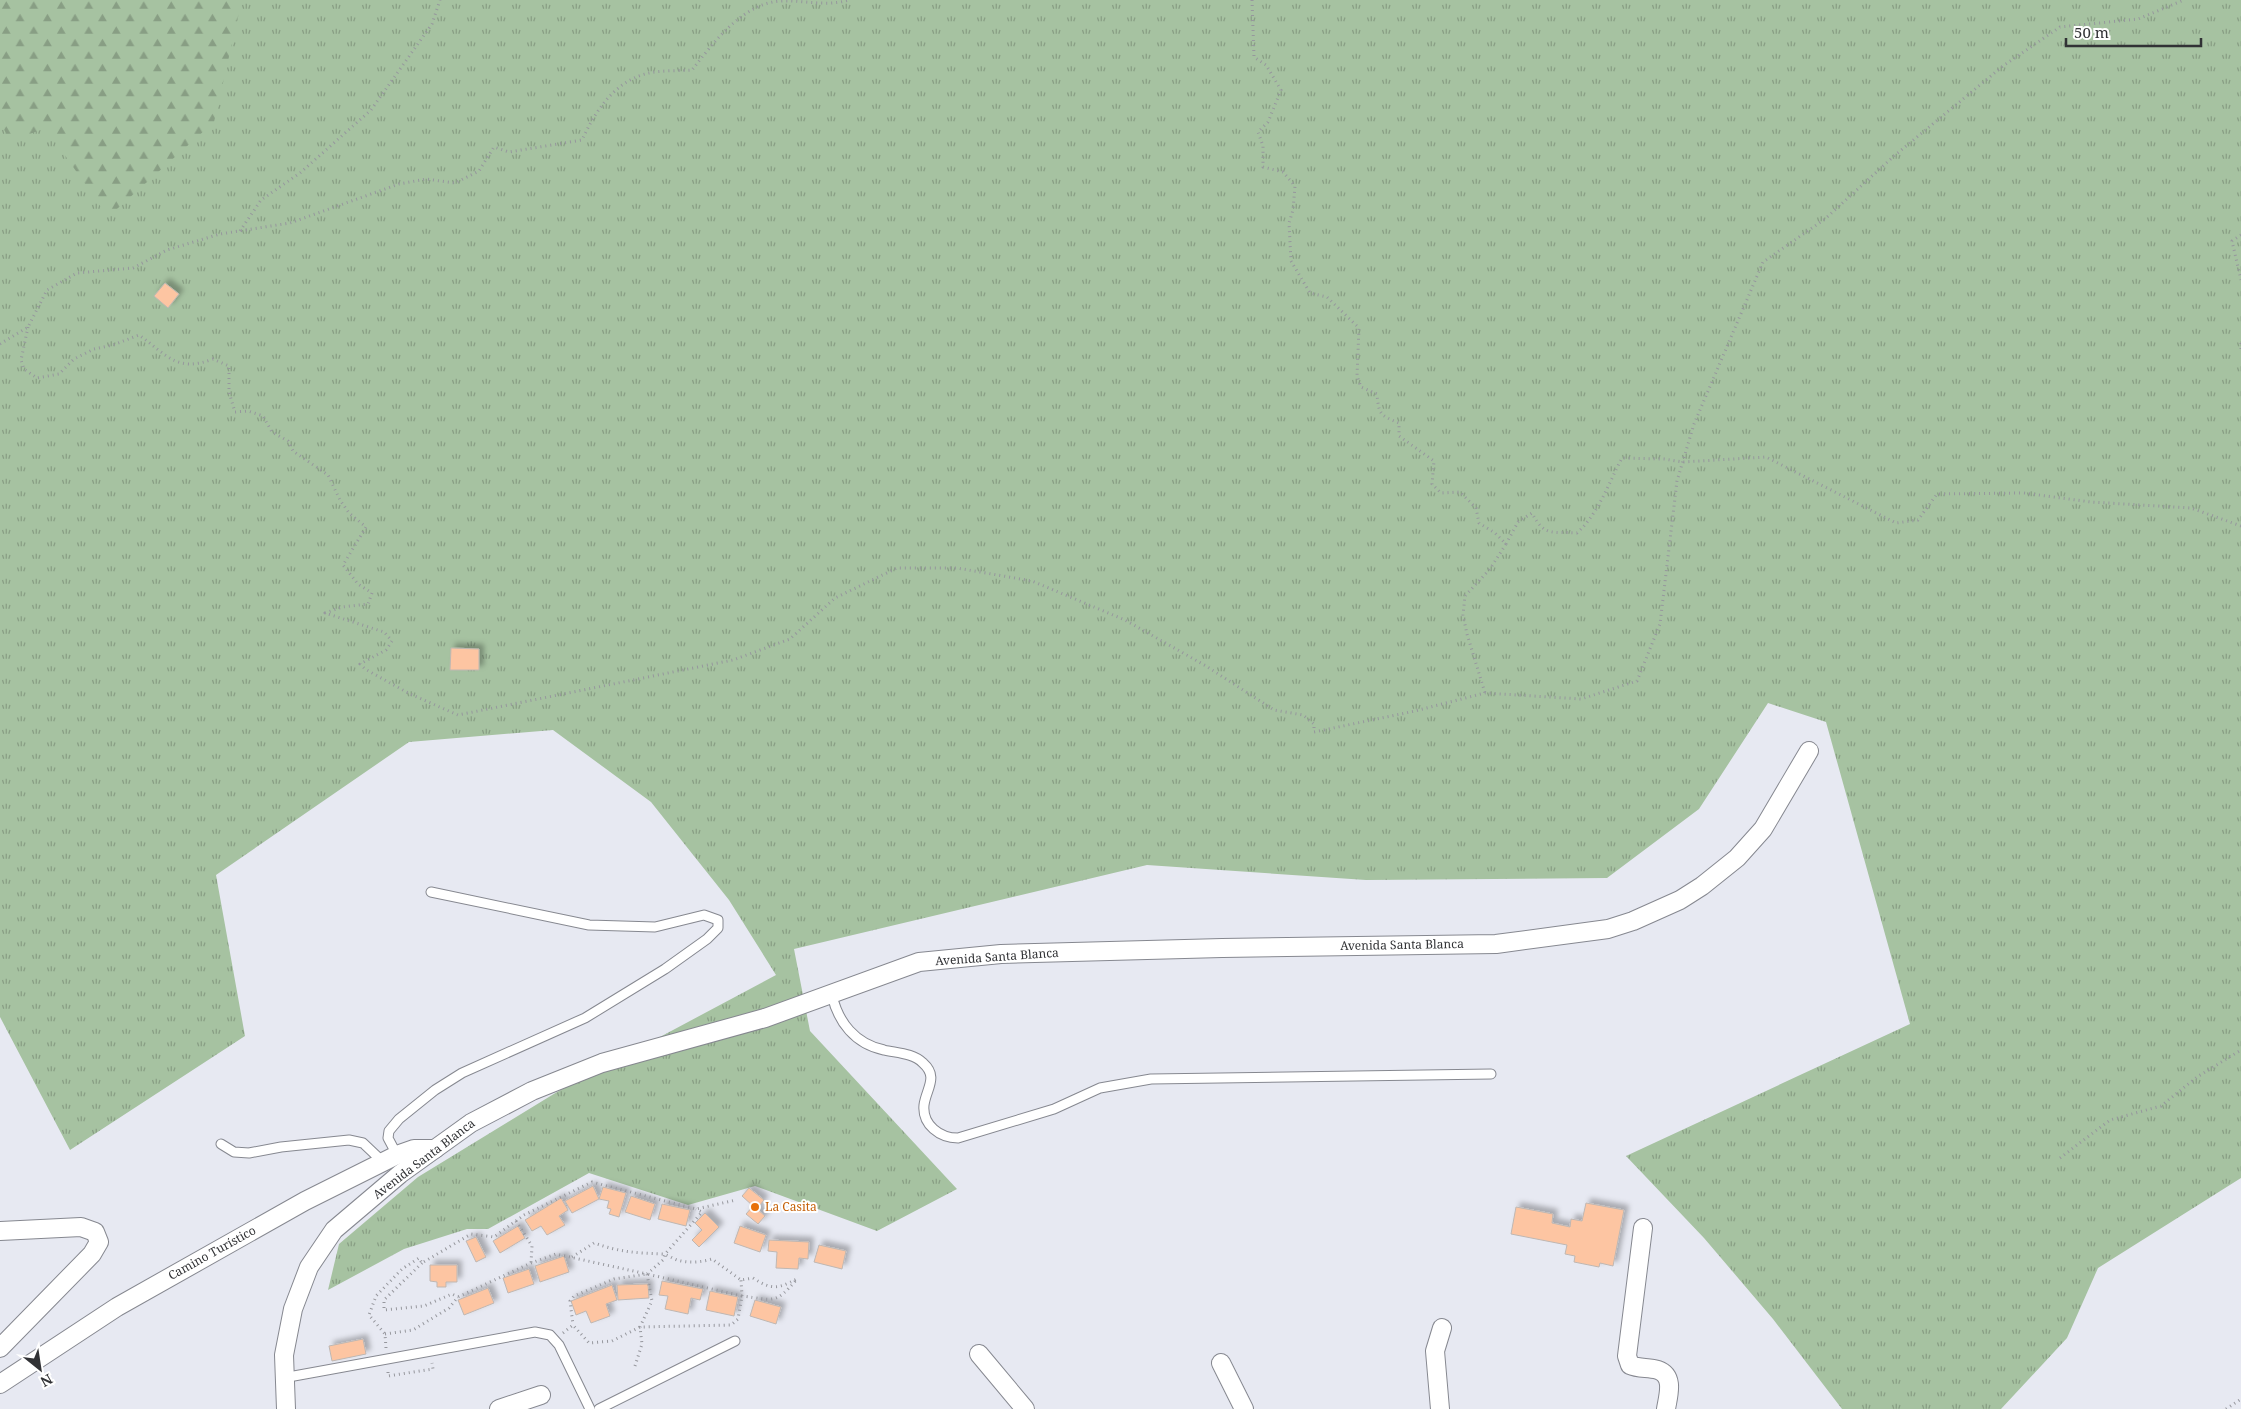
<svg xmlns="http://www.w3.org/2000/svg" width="2241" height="1409" viewBox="0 0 2241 1409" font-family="'Noto Serif',serif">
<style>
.grass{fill:url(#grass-tufts)}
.forest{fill:url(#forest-firs)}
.building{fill:#fdc5a2;stroke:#bfb7b2;filter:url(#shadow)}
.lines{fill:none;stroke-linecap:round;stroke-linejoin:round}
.lane-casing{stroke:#868890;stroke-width:11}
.street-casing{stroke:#868890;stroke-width:20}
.path{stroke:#96979d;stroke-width:3;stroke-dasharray:1 4;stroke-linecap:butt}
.lane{stroke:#fff;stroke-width:9}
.street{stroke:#fff;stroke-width:18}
.food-dot{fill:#e8710a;stroke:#fff;stroke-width:2}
.labels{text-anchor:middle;stroke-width:4;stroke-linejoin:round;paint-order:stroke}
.street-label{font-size:12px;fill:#313235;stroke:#fff}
.food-label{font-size:12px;fill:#c56008;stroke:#fff;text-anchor:start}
</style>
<defs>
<pattern id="grass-tufts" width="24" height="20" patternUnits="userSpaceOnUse" patternTransform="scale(1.25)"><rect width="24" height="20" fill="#a6c2a1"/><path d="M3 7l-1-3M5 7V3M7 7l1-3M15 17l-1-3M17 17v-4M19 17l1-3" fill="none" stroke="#889e84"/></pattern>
<pattern id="forest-firs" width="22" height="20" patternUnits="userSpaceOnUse" patternTransform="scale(1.25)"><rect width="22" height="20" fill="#a6c2a1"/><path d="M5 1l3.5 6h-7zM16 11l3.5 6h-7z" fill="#889e84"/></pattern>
<filter id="shadow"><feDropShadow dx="4.5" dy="-4.5" stdDeviation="2.5" flood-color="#0004"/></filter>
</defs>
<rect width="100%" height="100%" fill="#e7e9f2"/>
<polygon class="grass" points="0,0 2241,0 2241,1178 2098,1268 2067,1338 2001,1409 1842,1409 1773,1319 1704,1238 1626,1156 1910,1024 1826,722 1768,703 1699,809 1607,878 1366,880 1147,865 794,949 810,1031 957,1189 877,1231 755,1186 688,1205 589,1173 488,1229 467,1229 404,1249 328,1290 339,1244 418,1177 557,1092 776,975 729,900 651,802 553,730 409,742 216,875 245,1036 70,1150 0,1017"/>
<polygon class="forest" points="0,0 242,0 214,122 108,217 46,128 11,141 0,123"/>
<g class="building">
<polygon points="165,283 179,294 168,308 154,296"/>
<polygon points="451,648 479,649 479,670 450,670"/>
<polygon points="593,1186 599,1199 572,1213 565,1201"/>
<polygon points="603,1187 626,1193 619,1217 609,1214 611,1209 607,1208 609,1201 599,1199"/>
<polygon points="749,1188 764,1200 757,1209 765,1216 758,1224 746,1214 753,1206 742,1196"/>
<polygon points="631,1196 655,1204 650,1220 625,1212"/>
<polygon points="561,1198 568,1210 559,1216 565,1225 547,1235 541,1226 532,1231 525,1220"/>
<polygon points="1586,1203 1624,1210 1613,1266 1600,1263 1599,1267 1574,1262 1575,1256 1565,1254 1567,1245 1511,1234 1516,1207 1553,1214 1552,1223 1570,1227 1571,1219 1582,1221"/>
<polygon points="662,1204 690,1210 686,1226 658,1219"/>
<polygon points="705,1213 719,1227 699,1247 692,1240 702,1230 695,1223"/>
<polygon points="518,1226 525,1238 500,1253 493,1241"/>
<polygon points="740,1226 766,1235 760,1252 734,1243"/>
<polygon points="476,1237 486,1257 476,1262 466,1241"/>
<polygon points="769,1240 809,1242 808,1259 799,1258 798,1269 776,1268 777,1252 768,1251"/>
<polygon points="819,1245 846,1251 842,1269 814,1262"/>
<polygon points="564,1256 569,1272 540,1282 535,1266"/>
<polygon points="430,1265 457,1265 457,1282 446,1282 446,1287 437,1287 437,1282 430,1281"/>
<polygon points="529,1269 534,1284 508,1293 503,1278"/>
<polygon points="662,1281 703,1289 700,1300 691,1298 688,1314 665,1309 668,1296 659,1295"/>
<polygon points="648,1284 649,1298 618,1300 617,1285"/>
<polygon points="612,1285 617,1300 606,1304 610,1316 591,1323 586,1311 576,1315 571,1301"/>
<polygon points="488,1288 494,1303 464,1315 458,1300"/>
<polygon points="710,1291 738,1297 734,1316 706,1310"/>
<polygon points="755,1300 781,1307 776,1324 750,1316"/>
<polygon points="363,1339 366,1354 332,1361 329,1346"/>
</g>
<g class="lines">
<defs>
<g id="lane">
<path d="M 832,995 C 838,1022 855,1044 884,1050 C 896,1053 913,1053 923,1063 C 939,1077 926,1089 924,1105 C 922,1125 940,1138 958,1138 L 1054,1109 L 1100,1088 L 1151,1079 L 1491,1074"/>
<polyline points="221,1144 234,1152 249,1153 281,1147 349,1140 363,1143 382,1161"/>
<polyline points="397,1155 388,1138 389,1131 399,1119 435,1090 462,1073 585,1018 665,969 707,939 718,928 718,920 704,915 655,927 589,925 431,892"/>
<polyline points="283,1378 535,1332 550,1335 559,1345 590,1409"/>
<polyline points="599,1409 735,1341"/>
</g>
<g id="street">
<path d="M 1643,1228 L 1627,1356 L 1630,1365 C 1639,1369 1649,1367 1658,1370 C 1675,1376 1668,1396 1666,1409"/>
<polyline points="0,1231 81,1227 95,1232 99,1242 92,1254 0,1348"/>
<polyline points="979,1354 1025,1409"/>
<polyline points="1221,1363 1244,1409"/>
<polyline points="0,1384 117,1307 305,1201 397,1155 414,1149 435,1149"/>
<polyline points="286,1409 284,1355 293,1309 309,1267 334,1230 400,1174 471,1123 532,1091 602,1063 765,1018 919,962 1001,954 1222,948 1496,944 1608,929 1633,921 1680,900 1702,886 1737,858 1763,829 1809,751"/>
<polyline points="499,1409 541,1395"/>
<polyline points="1440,1409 1435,1351 1442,1328"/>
</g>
</defs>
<use href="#lane" class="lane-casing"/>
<use href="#street" class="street-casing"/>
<g class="path">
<path d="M 1252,0 L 1254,57 L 1266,65 L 1281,90 L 1268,122 L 1258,132 L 1263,146 L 1263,167 L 1283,172 L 1295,186 L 1293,210 L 1289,223 L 1291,261 L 1310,293 L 1327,297 L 1359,328 L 1357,376 L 1361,387 L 1377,394 C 1379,414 1379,415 1399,423 L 1399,436 L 1434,461 L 1432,484 L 1441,493 L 1460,492 L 1476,508 L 1479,523 L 1495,533 L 1506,544 L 1490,569 L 1465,596 L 1463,615 L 1467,634 L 1485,693"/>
<polyline points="240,231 261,200 300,173 371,110 432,24 440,0"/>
<polyline points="2241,235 2232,241 2241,280"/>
<path d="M 28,327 L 21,360 L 24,369 L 37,378 L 59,374 L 74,359 L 94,349 L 113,345 L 139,335 C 167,355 177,373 213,359 L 229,366 L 229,392 L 235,412 L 248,411 L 263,416 L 272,432 L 288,441 L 293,451 L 328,475 L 340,500 L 349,513 L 366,527 L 343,565 L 358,584 L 372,593 L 368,604 L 342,607 L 325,613 L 384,632 L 392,641 L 386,650 L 360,664 L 365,669 L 410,694 L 458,715 L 733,660 L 790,639 L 835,598 L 897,568 L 957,568 L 1032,581 L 1125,620 L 1206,666 L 1274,710 L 1303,715 L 1314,724 L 1314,732 L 1415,711 L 1485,693 L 1581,699 L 1637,681 L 1660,624 L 1677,481 L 1694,424 L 1763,262 L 1825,219 L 1894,156 L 2003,66 L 2060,27 L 2138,19 L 2184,0"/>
<polyline points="2241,343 2241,351"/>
<path d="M 0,344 L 28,327 L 47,290 L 77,273 L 133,268 L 167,250 L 220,234 L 290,223 L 399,184 L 426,179 L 455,183 L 479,171 L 494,147 L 509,152 L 582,140 C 595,112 613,83 645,74 C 659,70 677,71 692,70 C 714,42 742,4 780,1 C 804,0 826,7 849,0"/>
<path d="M 1506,544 L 1518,522 L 1532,513 C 1545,538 1553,531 1577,533 C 1599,513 1608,484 1622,458 L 1664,459 L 1683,462 L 1766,457 L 1896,523 L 1918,520 L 1937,494 L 2024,493 L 2091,502 L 2191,508 L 2241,526"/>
<polyline points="2060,1158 2110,1120 2161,1106 2197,1077 2241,1050"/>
<polyline points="516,1221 532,1246 531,1263"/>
<path d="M 572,1257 L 594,1243 C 620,1252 635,1253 663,1254 C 669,1255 674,1260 681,1261 C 691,1263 702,1262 712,1259 L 741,1280 L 753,1278 C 772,1290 777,1289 797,1279 C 775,1305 774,1300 742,1296 L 741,1280"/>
<polyline points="422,1263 384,1300 384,1310 424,1306 452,1294 458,1297"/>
<polyline points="563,1333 573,1325 589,1343 612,1341 640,1327 731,1325 738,1319 742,1296 647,1274 614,1279 574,1296 570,1301 573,1325"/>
<polyline points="385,1334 413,1330 449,1308 458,1297 531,1263 556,1254 647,1274 663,1260 665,1254 702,1212 696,1209"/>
<polyline points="386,1348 385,1334 369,1315 376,1296 402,1269 419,1258 422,1263 471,1234 494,1237 524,1215 592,1182 696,1209 736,1200"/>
<polyline points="635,1366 642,1344 640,1327 652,1301 647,1274"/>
<polyline points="388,1372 388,1376 433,1369 432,1363"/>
<polyline points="2226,1409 2241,1399"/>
</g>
<use href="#lane" class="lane"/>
<use href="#street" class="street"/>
</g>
<circle class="food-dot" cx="755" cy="1207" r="5"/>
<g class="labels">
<g class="street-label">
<text transform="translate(1402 945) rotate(-1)" y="4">Avenida Santa Blanca</text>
<text transform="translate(997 957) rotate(-4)" y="4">Avenida Santa Blanca</text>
<text transform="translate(424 1159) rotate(-37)" y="4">Avenida Santa Blanca</text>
<text transform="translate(212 1253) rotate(-29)" y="4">Camino Turístico</text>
</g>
<g class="food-label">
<text x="765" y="1211">La Casita</text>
</g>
</g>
<g transform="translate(40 1369) rotate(150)" stroke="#ffffff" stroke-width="4" paint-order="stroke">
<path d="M0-4L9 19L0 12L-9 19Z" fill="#313235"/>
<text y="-8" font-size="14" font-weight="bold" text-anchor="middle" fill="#313235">N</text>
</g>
<path d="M2066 38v8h135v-8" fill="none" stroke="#313235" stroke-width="2.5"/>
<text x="2074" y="38" font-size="15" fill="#313235" stroke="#ffffff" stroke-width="4" paint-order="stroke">50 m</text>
</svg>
